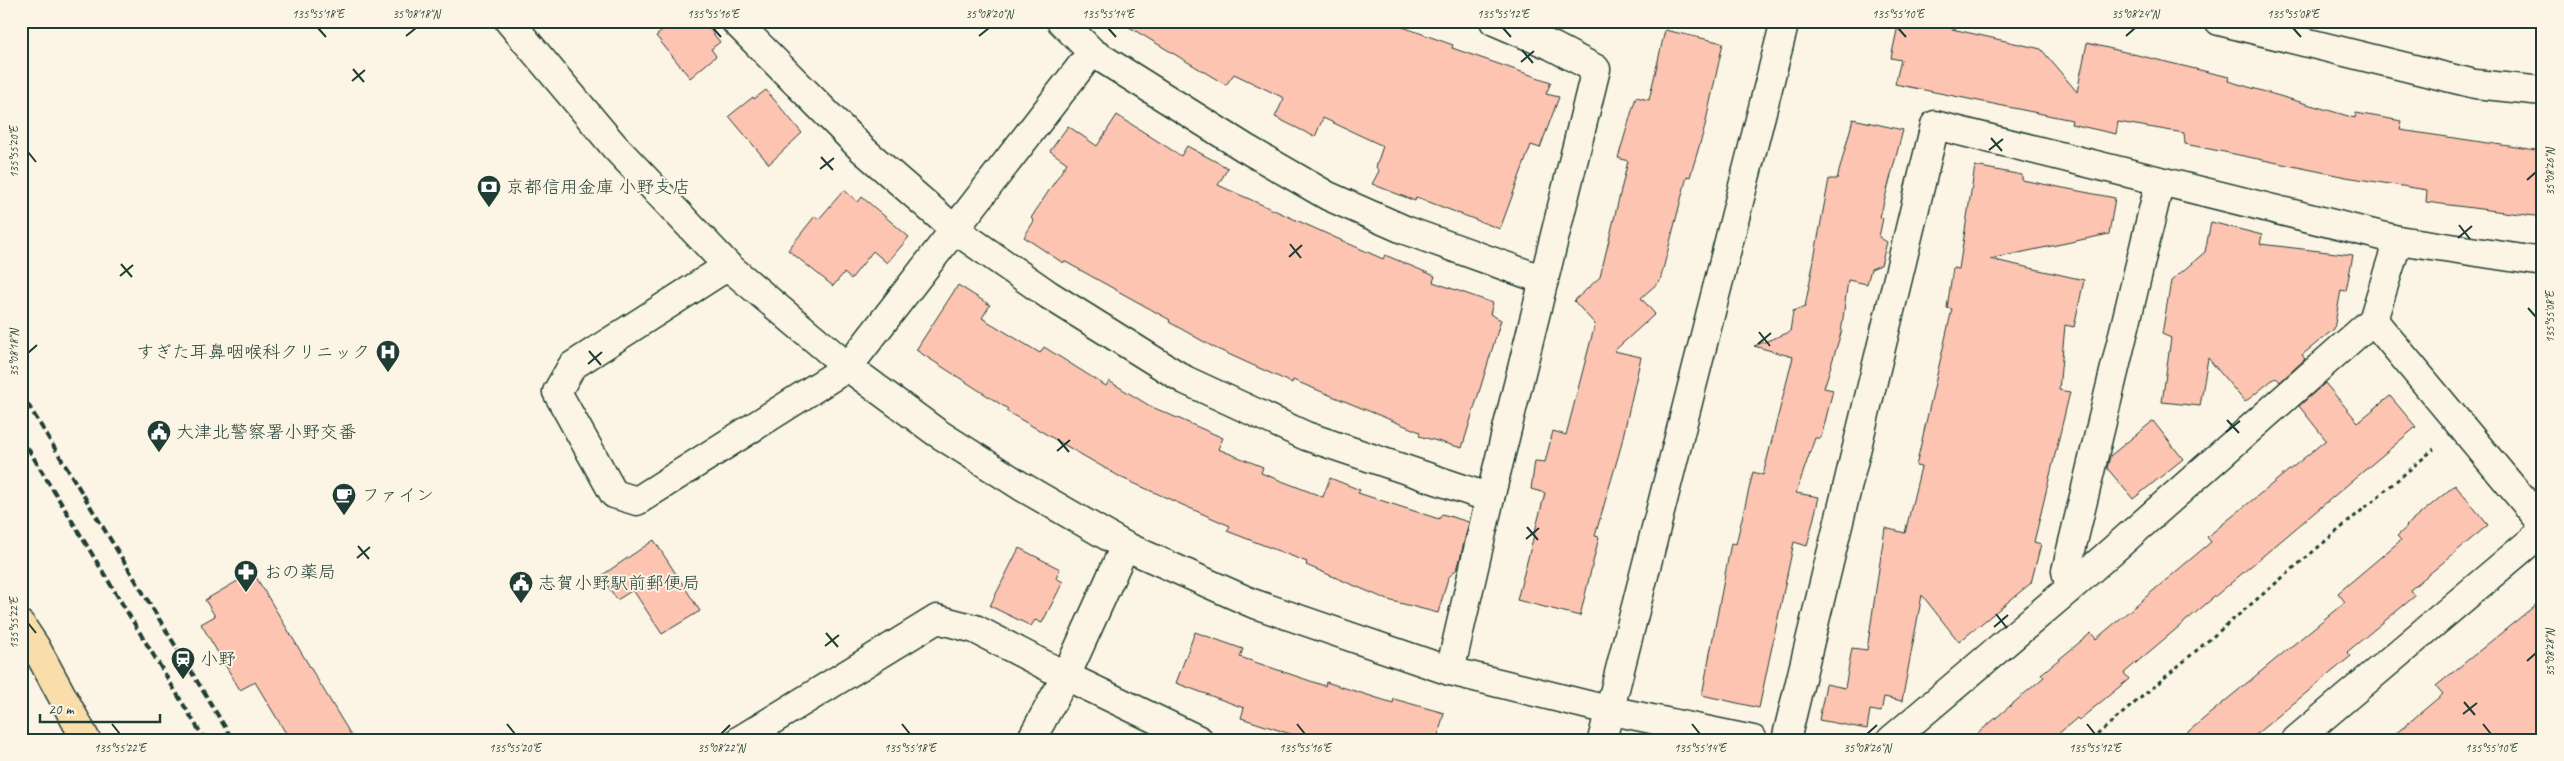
<svg xmlns="http://www.w3.org/2000/svg" width="2564" height="761" viewBox="0 0 2564 761" font-family="Caveat,'Klee One',sans-serif">
<style>
.building{fill:#fdc4b1;stroke:#1f3d34}
.lines{fill:none;stroke-linecap:round;stroke-linejoin:round}
.minor-casing{stroke:#1f3d34;stroke-width:31}
.major-casing{stroke:#1f3d34;stroke-width:31}
.path{stroke:#1f3d34;stroke-width:3;stroke-dasharray:4 4;stroke-linecap:butt}
.minor{stroke:#fcf5e5;stroke-width:28}
.major{stroke:#f9deab;stroke-width:28}
.rail{stroke:#1f3d34;stroke-width:4;stroke-dasharray:8 4;stroke-linecap:butt}
.ticks{fill:none;stroke:#1f3d34;stroke-width:2}
.labels{text-anchor:middle;stroke-width:4;stroke-linejoin:round;paint-order:stroke}
.poi-label{font-size:18px;fill:#1f3d34;stroke:#fcf5e5;text-anchor:start}
.neatline{fill:none;stroke:#1f3d34;stroke-width:2}
.ticks-label{font-size:12px;text-anchor:middle;fill:#1f3d34}
</style>
<rect width="100%" height="100%" fill="#fcf5e5"/>
<filter id="ink" filterUnits="userSpaceOnUse"><feTurbulence type="fractalNoise" baseFrequency=".02" numOctaves="2"/><feDisplacementMap in="SourceGraphic" scale="10" xChannelSelector="R" yChannelSelector="G"/><feConvolveMatrix kernelMatrix="1 2 1 2 8 2 1 2 1" color-interpolation-filters="sRGB"/></filter>
<g filter="url(#ink)">
<g class="building">
<polygon points="674,21 703,21 720,42 711,49 716,56 690,78 656,36"/>
<polygon points="1119,21 1386,21 1453,45 1452,48 1551,82 1546,94 1559,97 1540,148 1531,145 1500,229 1416,197 1415,201 1372,184 1379,171 1376,167 1383,146 1323,118 1315,137 1275,117 1284,98 1234,74 1226,85"/>
<polygon points="1899,21 1954,21 1952,29 2041,49 2077,92 2087,43 2229,77 2228,81 2355,118 2356,113 2402,121 2400,130 2543,151 2543,217 2426,202 2427,190 2346,177 2185,144 2184,133 2118,122 2116,134 2071,124 2072,120 1895,84 1901,60 1891,58"/>
<polygon points="1665,30 1723,43 1704,130 1690,177 1687,176 1660,281 1641,298 1655,314 1614,351 1641,357 1620,450 1595,536 1599,537 1580,616 1517,600 1545,493 1531,489 1535,461 1545,462 1553,431 1566,435 1595,324 1574,301 1600,277 1628,161 1618,158 1636,97 1649,100"/>
<polygon points="766,90 802,133 769,164 729,116 753,97 754,99"/>
<polygon points="1117,115 1181,156 1187,146 1228,168 1218,185 1383,259 1385,255 1435,276 1433,282 1493,303 1490,314 1501,320 1462,448 1419,436 1420,432 1293,380 1292,383 1215,348 1169,322 1170,320 1064,261 1063,263 1024,237 1034,221 1031,218 1067,163 1050,151 1068,126 1097,146"/>
<polygon points="1853,119 1903,130 1880,217 1883,218 1879,237 1887,242 1881,265 1871,269 1867,284 1848,280 1841,333 1824,388 1833,390 1821,438 1815,438 1796,493 1819,497 1807,546 1794,542 1759,708 1702,695 1731,543 1736,544 1753,472 1763,475 1793,357 1754,346 1790,332 1793,311 1805,307 1829,179 1837,179"/>
<polygon points="1975,166 2022,175 2022,180 2115,198 2109,234 1990,259 2084,280 2074,327 2065,325 2059,390 2070,392 2034,542 2041,544 2031,583 1959,642 1922,595 1902,701 1884,697 1881,712 1870,710 1867,729 1819,720 1826,684 1845,688 1852,648 1867,650 1885,528 1905,533 1921,467 1916,466 1952,309 1947,308 1953,268 1959,269"/>
<polygon points="844,190 858,202 862,197 909,237 887,263 873,251 851,279 844,273 833,286 788,250 815,216 819,219"/>
<polygon points="2211,222 2262,235 2260,244 2353,255 2346,291 2341,290 2334,329 2302,355 2305,359 2280,382 2276,377 2245,402 2208,358 2200,406 2162,402 2171,338 2162,334 2171,281 2205,252"/>
<polygon points="958,285 990,305 982,318 1040,353 1044,347 1106,386 1109,381 1150,406 1223,438 1218,449 1263,467 1261,473 1323,497 1330,478 1360,490 1358,493 1439,519 1442,514 1469,522 1459,563 1456,570 1448,578 1438,613 1388,600 1306,565 1307,562 1227,531 1230,526 1122,478 1006,411 1008,409 916,350"/>
<polygon points="2325,383 2358,422 2390,396 2416,427 2124,673 2129,679 2079,720 2077,718 2051,740 1970,740 2044,677 2041,674 2091,633 2096,639 2211,542 2207,537 2326,440 2299,406"/>
<polygon points="2153,421 2183,459 2133,499 2107,468 2110,456"/>
<polygon points="2455,485 2488,525 2410,590 2415,596 2347,652 2351,656 2249,740 2178,740 2345,602 2338,593 2401,540 2397,536 2407,527 2406,526"/>
<polygon points="654,540 700,611 662,634 633,590 617,600 601,576"/>
<polygon points="1019,548 1060,569 1056,578 1063,582 1042,623 1035,620 1031,626 990,606"/>
<polygon points="253,572 325,692 354,740 290,740 255,682 240,690 201,624 215,616 205,600"/>
<polygon points="2543,599 2543,740 2388,740 2443,694 2436,686"/>
<polygon points="1195,632 1243,649 1240,657 1325,686 1326,682 1393,703 1394,699 1444,713 1437,740 1309,740 1241,718 1244,708 1176,683"/>
</g>
<g class="lines">
<defs>
<g id="minor">
<polyline points="509,21 614,146 728,266 848,367 936,432 1021,486 1125,546 1252,603 1450,671 1608,710 1753,740"/>
<polyline points="735,21 861,148 954,229 1049,295 1185,380 1306,436 1490,498 1596,69 1552,46 1494,21"/>
<polyline points="1061,21 1092,52 1245,148 1328,196 1405,230 1544,280"/>
<polyline points="2219,21 2475,84 2543,91"/>
<polyline points="728,266 572,366 557,392 614,494 637,501 848,367 1092,52"/>
<polyline points="2373,320 2543,524"/>
<polyline points="2070,588 2066,571 2160,181"/>
<polyline points="1450,671 1490,498"/>
<polyline points="740,740 937,619 975,629 1066,676 1199,740"/>
<polyline points="1031,740 1066,676 1125,546"/>
<polyline points="1602,740 1785,21"/>
<polyline points="1786,740 1935,125 2398,240 2543,262"/>
<polyline points="1891,740 2070,588 2373,320 2398,240"/>
<polyline points="2296,740 2543,531"/>
</g>
<polyline id="major" points="21,625 35,646 86,740"/>
</defs>
<use href="#minor" class="minor-casing"/>
<use href="#major" class="major-casing"/>
<polyline class="path" points="2091,740 2434,449"/>
<use href="#minor" class="minor"/>
<use href="#major" class="major"/>
<g class="rail">
<polyline points="21,393 233,740"/>
<polyline points="21,437 205,740"/>
</g>
</g>
</g>
<path class="ticks" d="M 318,28 L 326,37M 713,28 L 721,37M 1108,28 L 1116,37M 1503,28 L 1511,37M 1898,28 L 1906,37M 2293,28 L 2301,37M 406,36 L 416,28M 979,36 L 989,28M 2126,36 L 2135,28M 1522,50 L 1533,63M 1521,62 L 1534,51M 353,69 L 364,82M 352,81 L 365,70M 1991,138 L 2002,151M 1989,150 L 2003,139M 28,152 L 36,162M 821,157 L 833,170M 820,169 L 834,158M 2527,180 L 2536,172M 2459,225 L 2470,239M 2458,238 L 2472,226M 1290,244 L 1301,258M 1289,257 L 1302,245M 121,264 L 132,277M 120,276 L 133,265M 2528,308 L 2536,317M 1759,332 L 1770,346M 1758,344 L 1771,333M 589,351 L 601,365M 28,353 L 37,345M 588,364 L 602,352M 2227,420 L 2239,433M 2226,432 L 2240,421M 1058,439 L 1069,452M 1057,451 L 1070,440M 1527,527 L 1538,540M 1526,539 L 1539,528M 358,546 L 369,559M 357,558 L 370,547M 1996,614 L 2007,628M 28,623 L 36,633M 1994,627 L 2008,615M 826,633 L 838,647M 825,646 L 839,635M 2527,661 L 2536,653M 2464,702 L 2475,715M 2463,714 L 2477,703M 112,724 L 120,734M 507,724 L 515,734M 902,724 L 910,734M 1297,724 L 1305,734M 1692,724 L 1700,734M 2087,724 L 2095,734M 2483,724 L 2491,734M 721,734 L 730,725M 1867,734 L 1877,725"/>
<defs>
<symbol id="bank-pin" viewBox="-11 -11 22 30"><path d="M0 17L-7.5 6A9.5 9.5 0 1 1 7.5 6Z" fill="#1f3d34" stroke="#fcf5e5"/><path d="M-6-4H6V4H-6ZM0-2.3a2.3 2.3 0 1 0 0 4.6a2.3 2.3 0 1 0 0-4.6Z" fill="#fff"/></symbol>
<symbol id="hospital-pin" viewBox="-11 -11 22 30"><path d="M0 17L-7.5 6A9.5 9.5 0 1 1 7.5 6Z" fill="#1f3d34" stroke="#fcf5e5"/><path d="M-5-5h3v3.5h4V-5h3V5h-3V1.5h-4V5h-3Z" fill="#fff"/></symbol>
<symbol id="civic-pin" viewBox="-11 -11 22 30"><path d="M0 17L-7.5 6A9.5 9.5 0 1 1 7.5 6Z" fill="#1f3d34" stroke="#fcf5e5"/><path d="M-.6-6.5H3V-4.5H.6V-3L4-1V1h2V6H-6V1h2V-1L-.6-3ZM-1.2 2.5V6h2.4V2.5Z" fill="#fff"/></symbol>
<symbol id="cafe-pin" viewBox="-11 -11 22 30"><path d="M0 17L-7.5 6A9.5 9.5 0 1 1 7.5 6Z" fill="#1f3d34" stroke="#fcf5e5"/><path d="M-5.5-4.5H6V0H3Q3 3.5 0 3.5H-2.5Q-5.5 3.5-5.5 0ZM3-3.2v2h1.7v-2ZM-6 4.5H4V6H-6Z" fill="#fff"/></symbol>
<symbol id="pharmacy-pin" viewBox="-11 -11 22 30"><path d="M0 17L-7.5 6A9.5 9.5 0 1 1 7.5 6Z" fill="#1f3d34" stroke="#fcf5e5"/><path d="M-2-6h4v4h4v4h-4v4h-4v-4h-4v-4h4Z" fill="#fff"/></symbol>
<symbol id="station-pin" viewBox="-11 -11 22 30"><path d="M0 17L-7.5 6A9.5 9.5 0 1 1 7.5 6Z" fill="#1f3d34" stroke="#fcf5e5"/><path d="M-3-6H3Q5-6 5-4V2Q5 4 3 4L4.5 6H3L1.5 4h-3L-3 6H-4.5L-3 4Q-5 4-5 2V-4Q-5-6-3-6ZM-3.5-4v3h7v-3ZM-3.5 1v1.5H-2V1ZM2 1v1.5H3.5V1Z" fill="#fff"/></symbol>
</defs>
<g fill-rule="evenodd">
<use href="#bank-pin" x="475" y="173" width="28" height="38"/>
<use href="#hospital-pin" x="374" y="338" width="28" height="38"/>
<use href="#civic-pin" x="145" y="418" width="28" height="38"/>
<use href="#cafe-pin" x="330" y="481" width="28" height="38"/>
<use href="#pharmacy-pin" x="232" y="558" width="28" height="38"/>
<use href="#civic-pin" x="507" y="569" width="28" height="38"/>
<use href="#station-pin" x="169" y="645" width="28" height="38"/>
</g>
<g class="labels">
<g class="poi-label">
<text x="506" y="193">京都信用金庫 小野支店</text>
<text x="370" y="358" text-anchor="end">すぎた耳鼻咽喉科クリニック</text>
<text x="176" y="438">大津北警察署小野交番</text>
<text x="362" y="501">ファイン</text>
<text x="264" y="578">おの薬局</text>
<text x="538" y="589">志賀小野駅前郵便局</text>
<text x="200" y="665">小野</text>
</g>
</g>
<rect width="2564" height="761" fill="none" stroke="#fcf5e5" stroke-width="55"/>
<path d="M40 714v8h120v-8" fill="none" stroke="#1f3d34" stroke-width="2.5"/>
<text x="48" y="714" font-size="15" fill="#1f3d34" stroke="#fcf5e5" stroke-width="4" paint-order="stroke">20 m</text>
<rect x="28" y="28" width="2508" height="706" class="neatline"/>
<g class="ticks-label">
<text x="318" y="18">135°55'18"E</text>
<text x="416" y="18">35°08'18"N</text>
<text x="713" y="18">135°55'16"E</text>
<text x="989" y="18">35°08'20"N</text>
<text x="1108" y="18">135°55'14"E</text>
<text x="1503" y="18">135°55'12"E</text>
<text x="1898" y="18">135°55'10"E</text>
<text x="2135" y="18">35°08'24"N</text>
<text x="2293" y="18">135°55'08"E</text>
<text transform="translate(14 152) rotate(-90)" y="4">135°55'20"E</text>
<text transform="translate(2550 172) rotate(-90)" y="4">35°08'26"N</text>
<text transform="translate(2550 317) rotate(-90)" y="4">135°55'08"E</text>
<text transform="translate(14 353) rotate(-90)" y="4">35°08'18"N</text>
<text transform="translate(14 623) rotate(-90)" y="4">135°55'22"E</text>
<text transform="translate(2550 653) rotate(-90)" y="4">35°08'28"N</text>
<text x="120" y="752">135°55'22"E</text>
<text x="515" y="752">135°55'20"E</text>
<text x="721" y="752">35°08'22"N</text>
<text x="910" y="752">135°55'18"E</text>
<text x="1305" y="752">135°55'16"E</text>
<text x="1700" y="752">135°55'14"E</text>
<text x="1867" y="752">35°08'26"N</text>
<text x="2095" y="752">135°55'12"E</text>
<text x="2491" y="752">135°55'10"E</text>
</g>
</svg>
